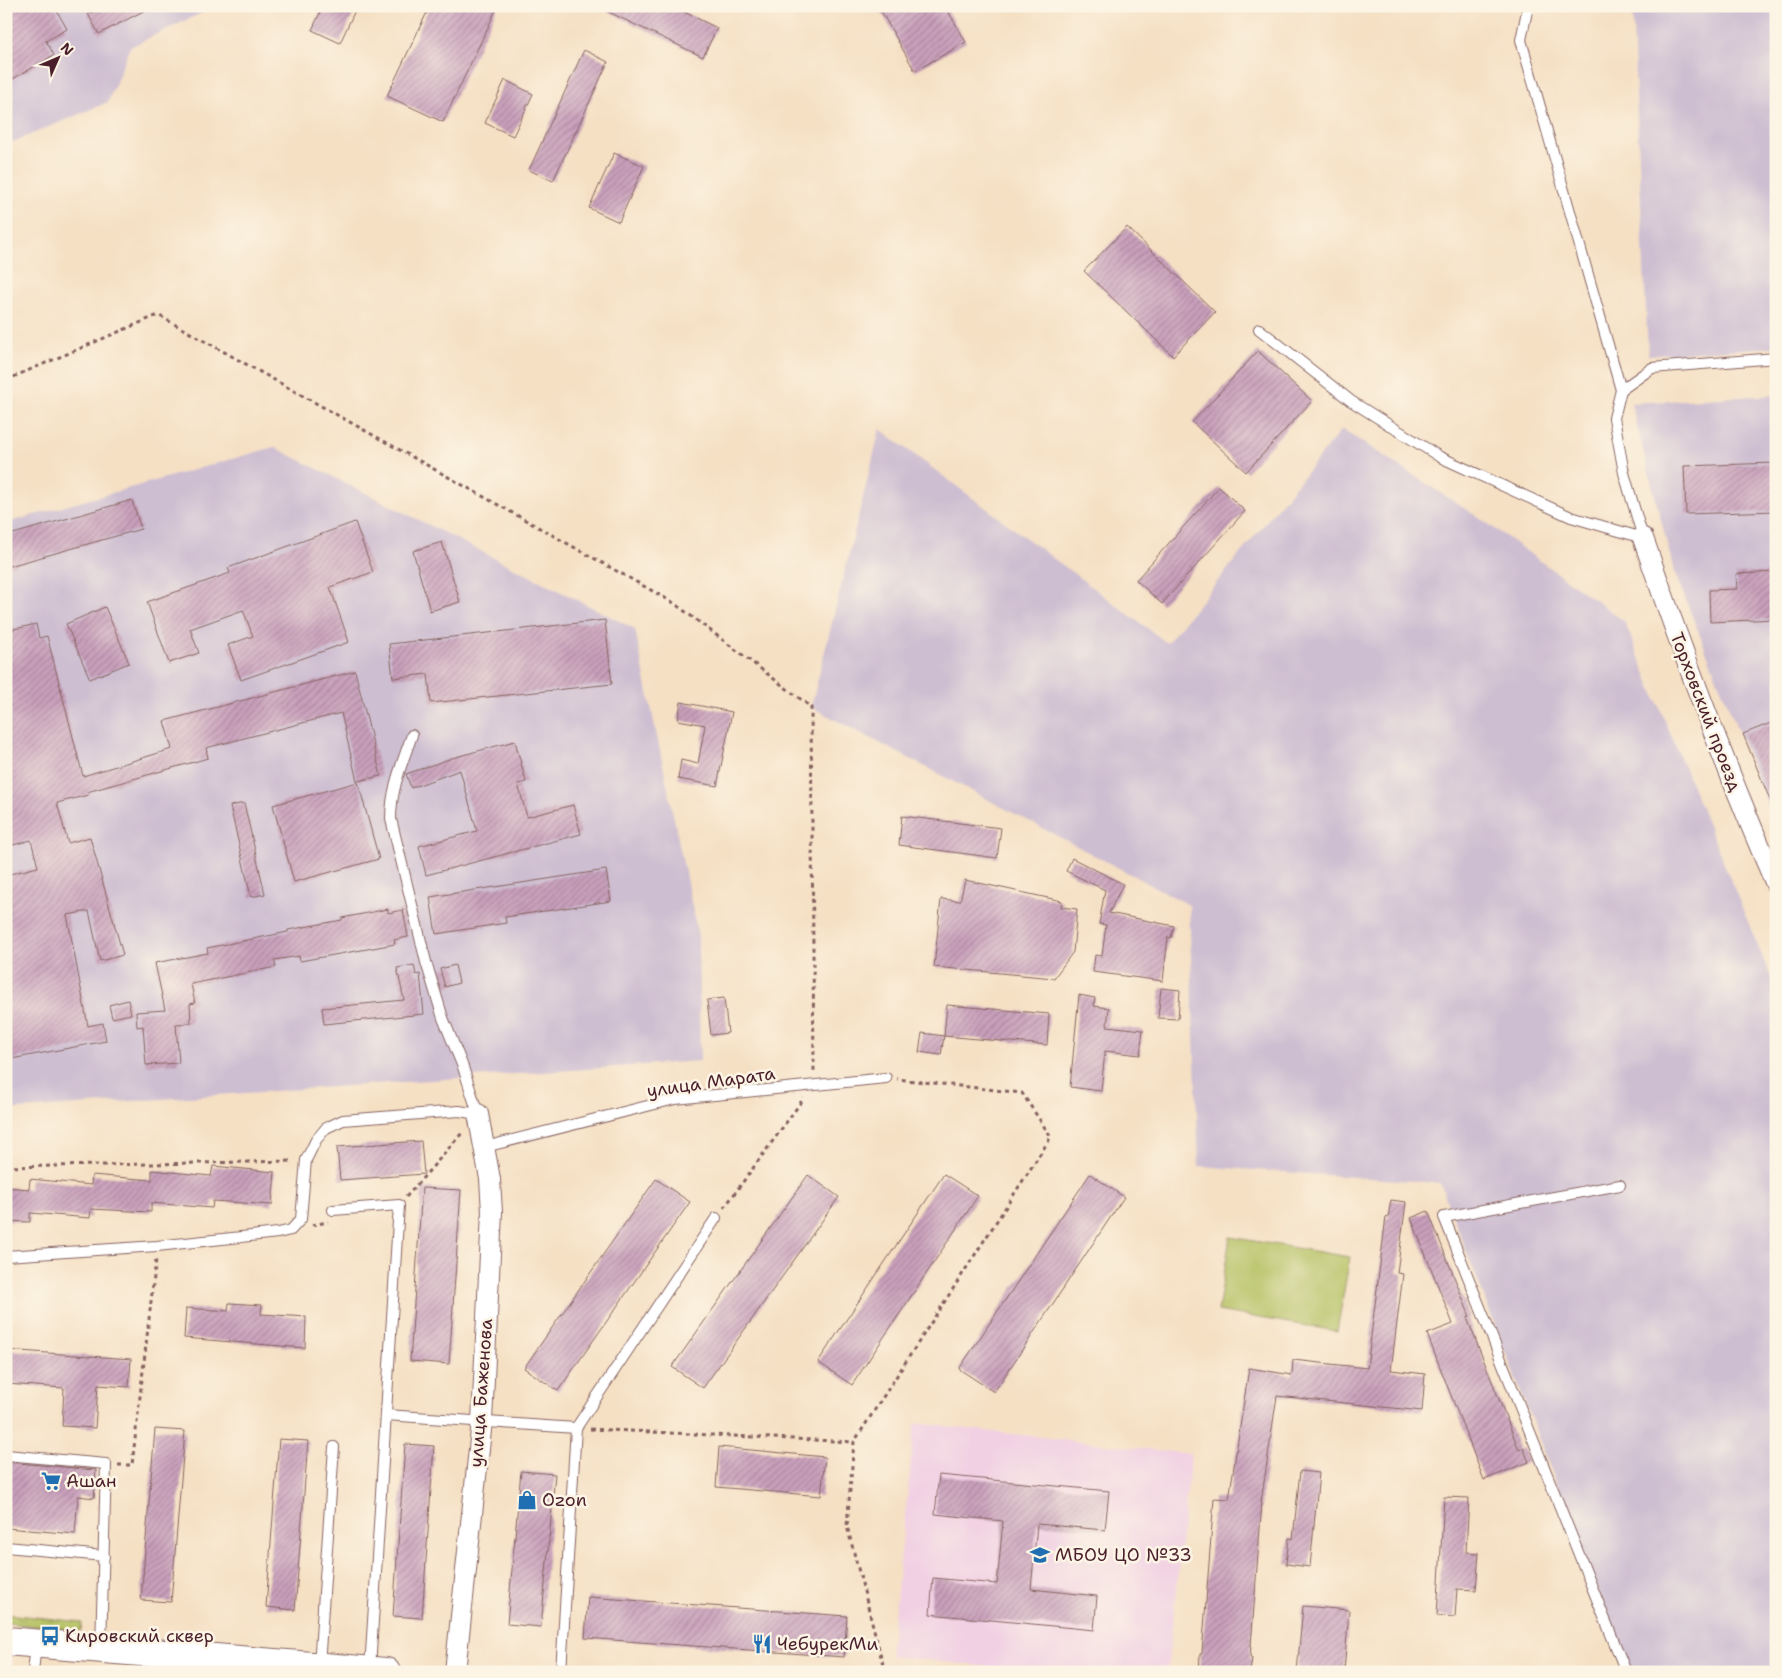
<svg xmlns="http://www.w3.org/2000/svg" width="1782" height="1678" viewBox="0 0 1782 1678" font-family="'Shantell Sans',sans-serif">
<style>
.built{fill:#f1d0e3}
.industrial{fill:#cebed1}
.grass{fill:url(#grass-tufts);stroke:#807047}
.garden{fill:#b5c163;stroke:#807047}
.building{fill:url(#building-hatch)}
.lines{fill:none;stroke-linecap:round;stroke-linejoin:round}
.lane-casing{stroke:#866361;stroke-width:12}
.street-casing{stroke:#866361;stroke-width:22}
.secondary-casing{stroke:#866361;stroke-width:30}
.path{stroke:#866361;stroke-width:3;stroke-dasharray:4 4;stroke-linecap:butt}
.lane{stroke:#fff;stroke-width:10}
.street{stroke:#fff;stroke-width:20}
.secondary{stroke:#fff;stroke-width:28}
.labels{text-anchor:middle;stroke-width:5;stroke-linejoin:round;paint-order:stroke}
.street-label{font-size:18px;fill:#4a1f2b;stroke:#fcf5e5}
.poi-label{font-size:18px;fill:#4a1f2b;stroke:#fcf5e5;text-anchor:start}
</style>
<defs>
<pattern id="grass-tufts" width="24" height="20" patternUnits="userSpaceOnUse" patternTransform="scale(1.25)"><rect width="24" height="20" fill="#b5c163"/><path d="M3 7l-1-3M5 7V3M7 7l1-3M15 17l-1-3M17 17v-4M19 17l1-3" fill="none" stroke="#9da556"/></pattern>
<pattern id="building-hatch" width="6" height="6" patternUnits="userSpaceOnUse" patternTransform="scale(1.25)"><rect width="6" height="6" fill="#c9a0bc"/><path d="M-1 1l2-2M0 6l6-6M5 7l2-2" fill="none" stroke="#a58299"/></pattern>
</defs>
<rect width="100%" height="100%" fill="#fcf5e5"/>
<filter id="ink" filterUnits="userSpaceOnUse"><feTurbulence type="fractalNoise" baseFrequency=".02" numOctaves="2"/><feDisplacementMap in="SourceGraphic" scale="10" xChannelSelector="R" yChannelSelector="G"/><feConvolveMatrix kernelMatrix="1 2 1 2 8 2 1 2 1" color-interpolation-filters="sRGB"/></filter>
<filter id="wash" filterUnits="userSpaceOnUse"><feTurbulence type="fractalNoise" baseFrequency=".0096" numOctaves="4" result="noise"/><feDisplacementMap in="SourceGraphic" scale="20" xChannelSelector="R" yChannelSelector="G"/><feGaussianBlur stdDeviation="1.12" result="paint"/><feColorMatrix in="noise" values="0 0 0 0 0 0 0 0 0 0 0 0 0 0 0 0 0 1.4 0 .05"/><feComposite in="paint" operator="in"/></filter>
<g filter="url(#wash)">
<rect width="100%" height="100%" fill="#f5e0c4"/>
<polygon class="built" points="915,1423 1191,1454 1167,1672 1034,1672 890,1656"/>
<g class="industrial">
<polygon points="6,6 216,6 130,47 108,102 6,145"/>
<polygon points="1632,6 1776,6 1776,347 1648,355"/>
<polygon points="1776,395 1776,825 1674,571 1631,403"/>
<polygon points="880,429 1167,643 1342,429 1484,521 1624,621 1776,990 1776,1672 1629,1672 1440,1183 1199,1166 1189,905 811,707"/>
<polygon points="274,447 635,629 698,936 700,1061 6,1110 6,523"/>
</g>
<polygon class="grass" points="6,1614 82,1622 81,1631 6,1623"/>
<polygon class="garden" points="1230,1237 1350,1257 1337,1331 1218,1311"/>
<g id="blocks">
<g class="building">
<polygon points="6,6 54,6 67,29 46,41 54,55 6,83"/>
<polygon points="104,6 153,6 99,34 88,14"/>
<polygon points="323,6 357,6 340,43 312,30"/>
<polygon points="430,6 498,6 443,122 387,96"/>
<polygon points="596,6 672,6 717,28 703,57"/>
<polygon points="878,6 945,6 966,42 915,71"/>
<polygon points="584,50 608,62 553,181 529,170"/>
<polygon points="505,80 533,94 513,136 485,123"/>
<polygon points="614,153 644,166 619,222 589,208"/>
<polygon points="1127,227 1215,312 1173,356 1084,271"/>
<polygon points="1258,351 1312,401 1246,472 1192,422"/>
<polygon points="1776,463 1776,511 1686,514 1684,466"/>
<polygon points="1219,487 1245,511 1162,604 1136,580"/>
<polygon points="132,500 141,529 6,567 6,536"/>
<polygon points="355,522 373,572 330,587 349,642 241,680 228,645 253,636 243,610 190,629 199,653 169,663 147,602 230,573 228,568"/>
<polygon points="442,542 460,602 430,611 413,551"/>
<polygon points="1776,572 1776,619 1710,622 1709,590 1737,589 1736,574"/>
<polygon points="105,607 129,663 90,679 66,624"/>
<polygon points="605,620 612,684 431,703 428,674 393,678 389,644"/>
<polygon points="36,624 39,638 47,636 83,776 172,749 164,721 355,671 381,776 357,781 341,713 206,748 208,758 87,792 88,795 57,803 68,843 90,837 123,955 100,961 89,911 67,915 88,1026 103,1023 106,1041 6,1060 6,875 38,867 31,840 6,847 6,631"/>
<polygon points="681,702 732,712 717,786 678,779 681,760 698,764 705,725 678,720"/>
<polygon points="1776,721 1776,812 1775,812 1743,734"/>
<polygon points="515,741 526,782 518,784 527,817 573,805 581,834 426,875 419,846 477,831 460,770 411,788 406,774 452,758"/>
<polygon points="358,782 379,859 294,882 273,805"/>
<polygon points="244,803 265,894 251,897 230,806"/>
<polygon points="902,816 1001,828 997,858 899,845"/>
<polygon points="1072,858 1123,884 1109,913 1174,926 1171,938 1168,937 1163,981 1093,972 1095,955 1102,956 1106,925 1099,924 1105,890 1066,871"/>
<polygon points="606,870 611,901 505,917 506,923 436,934 430,897"/>
<polygon points="965,880 1062,901 1061,907 1077,909 1073,952 1054,978 934,967 941,899 960,901"/>
<polygon points="388,909 388,913 403,910 408,937 394,940 395,944 300,961 299,956 274,960 276,967 191,984 195,1003 190,1004 191,1023 176,1024 179,1063 146,1065 143,1026 137,1027 136,1012 165,1010 155,963 208,953 207,948 288,932 288,930 342,920 342,918"/>
<polygon points="414,965 416,975 420,974 424,1014 324,1024 322,1008 404,1000 397,968"/>
<polygon points="455,965 459,983 445,987 440,969"/>
<polygon points="1161,988 1180,990 1178,1019 1158,1018"/>
<polygon points="1079,995 1095,998 1094,1006 1109,1008 1107,1026 1143,1030 1140,1055 1105,1051 1101,1091 1070,1087"/>
<polygon points="724,998 728,1033 711,1035 707,1000"/>
<polygon points="128,1000 131,1014 112,1018 109,1005"/>
<polygon points="947,1005 1049,1014 1047,1045 944,1036"/>
<polygon points="922,1033 944,1036 941,1055 919,1052"/>
<polygon points="421,1141 424,1174 340,1180 337,1147"/>
<polygon points="213,1166 275,1172 272,1205 213,1201 212,1208 151,1203 151,1212 91,1209 90,1218 30,1213 30,1222 6,1221 6,1187 29,1189 30,1179 91,1185 92,1175 152,1180 152,1170 211,1176"/>
<polygon points="944,1174 978,1196 852,1385 818,1362"/>
<polygon points="1090,1174 1124,1197 994,1392 959,1369"/>
<polygon points="808,1175 839,1197 703,1388 672,1367"/>
<polygon points="656,1179 690,1202 558,1391 524,1368"/>
<polygon points="422,1188 461,1190 449,1364 410,1361"/>
<polygon points="1391,1200 1406,1202 1397,1273 1403,1274 1391,1370 1425,1374 1422,1411 1277,1396 1261,1502 1262,1502 1250,1658 1252,1658 1250,1672 1199,1672 1200,1654 1202,1654 1214,1498 1229,1499 1249,1368 1292,1375 1293,1360 1367,1368 1386,1217 1388,1218"/>
<polygon points="1428,1211 1470,1317 1467,1318 1519,1450 1523,1448 1529,1462 1484,1480 1427,1334 1453,1324 1411,1218"/>
<polygon points="229,1303 262,1305 261,1314 306,1317 305,1348 184,1338 186,1308 228,1311"/>
<polygon points="6,1350 131,1359 129,1387 98,1385 95,1428 62,1426 64,1388 6,1384"/>
<polygon points="155,1429 185,1431 171,1602 141,1600"/>
<polygon points="279,1439 308,1441 295,1610 266,1607"/>
<polygon points="405,1444 434,1446 422,1618 393,1616"/>
<polygon points="719,1447 825,1457 821,1496 716,1487"/>
<polygon points="6,1462 96,1470 94,1498 78,1496 75,1534 6,1528"/>
<polygon points="521,1471 555,1474 541,1627 507,1624"/>
<polygon points="1300,1471 1319,1473 1310,1567 1286,1564 1289,1538 1293,1539"/>
<polygon points="939,1475 1109,1491 1105,1530 1037,1524 1031,1589 1097,1596 1094,1630 930,1614 933,1578 997,1584 1003,1521 935,1514"/>
<polygon points="1444,1497 1469,1498 1466,1552 1479,1553 1476,1590 1457,1589 1455,1617 1437,1616"/>
<polygon points="588,1597 847,1616 844,1657 585,1638"/>
<polygon points="1303,1606 1349,1610 1344,1672 1297,1672"/>
</g>
</g>
</g>
<g filter="url(#ink)">
<use href="#blocks" fill-opacity="0" stroke="#866361" stroke-width="1"/>
<g class="lines">
<defs>
<g id="lane">
<polyline points="1528,6 1521,40 1621,390"/>
<polyline points="1259,329 1351,401 1440,457 1571,517 1643,538"/>
<polyline points="1643,538 1624,473 1614,418 1621,390 1652,368 1776,358"/>
<polyline points="485,1147 675,1099 886,1078"/>
<polyline points="1620,1185 1444,1217 1626,1672"/>
<polyline points="333,1210 399,1205 370,1669"/>
<path d="M 6,1256 L 157,1246 L 278,1233 L 291,1230 L 301,1219 L 306,1160 L 316,1140 L 326,1128 L 343,1120 L 459,1111 L 478,1114 L 463,1067 L 443,1018 L 426,962 L 391,819 C 391,788 402,764 412,735"/>
<polyline points="386,1415 576,1428"/>
<polyline points="6,1455 106,1464 101,1648"/>
<polyline points="6,1547 104,1556"/>
<polyline points="319,1666 334,1447"/>
<polyline points="33,1672 36,1645"/>
<polyline points="561,1672 576,1428 716,1218"/>
</g>
<g id="street">
<path d="M 1643,538 C 1683,654 1726,770 1776,884"/>
<polyline points="455,1672 482,1421 492,1212 490,1179 478,1114"/>
</g>
<polyline id="secondary" points="6,1641 386,1672"/>
</defs>
<use href="#lane" class="lane-casing"/>
<use href="#street" class="street-casing"/>
<use href="#secondary" class="secondary-casing"/>
<g class="path">
<polyline points="6,380 158,315 674,603 811,707 814,1073"/>
<polyline points="6,1167 293,1161"/>
<polyline points="406,1197 463,1132"/>
<polyline points="724,1208 804,1098"/>
<polyline points="312,1225 328,1222"/>
<polyline points="590,1429 854,1442"/>
<polyline points="118,1465 132,1465 156,1259"/>
<polyline points="885,1672 847,1526 854,1442 1051,1137 1022,1093 897,1079"/>
</g>
<use href="#lane" class="lane"/>
<use href="#street" class="street"/>
<use href="#secondary" class="secondary"/>
</g>
</g>
<defs>
<symbol id="supermarket-bare" viewBox="-9 -9 18 18"><path d="M-6-5.5h2.5l.6 2H6L4.5 2H-2.5L-4.4-4H-6ZM-1.5 3.2a1.3 1.3 0 1 0 .1 0ZM3 3.2a1.3 1.3 0 1 0 .1 0Z" fill="#1f6fb2" stroke="#fcf5e5" stroke-width="2.5" paint-order="stroke"/></symbol>
<symbol id="shop-bare" viewBox="-9 -9 18 18"><path d="M-5-2.5h2.3a2.7 3.5 0 0 1 5.4 0H5L5.5 6h-11ZM-1.5-2.5h3a1.5 2.3 0 0 0-3 0Z" fill="#1f6fb2" stroke="#fcf5e5" stroke-width="2.5" paint-order="stroke"/></symbol>
<symbol id="school-bare" viewBox="-9 -9 18 18"><path d="M0-5L7-2L0 1L-7-2ZM-4 1L0 2.5L4 1V4Q0 6-4 4Z" fill="#1f6fb2" stroke="#fcf5e5" stroke-width="2.5" paint-order="stroke"/></symbol>
<symbol id="bus-bare" viewBox="-9 -9 18 18"><path d="M-5-6H5V4H4V6H2V4H-2V6H-4V4H-5ZM-3.5-4V0h7V-4ZM-3.5 1.2v1.5H-2V1.2ZM2 1.2v1.5H3.5V1.2Z" fill="#1f6fb2" stroke="#fcf5e5" stroke-width="2.5" paint-order="stroke"/></symbol>
<symbol id="restaurant-bare" viewBox="-9 -9 18 18"><path d="M-5-6h1v4h1v-4h1v4h1v-4h1v5L-1.5 .5V6h-2V.5L-5-1ZM5-6V6H3V1.5H1.5Q1.5-4 5-6Z" fill="#1f6fb2" stroke="#fcf5e5" stroke-width="2.5" paint-order="stroke"/></symbol>
</defs>
<g fill-rule="evenodd">
<use href="#supermarket-bare" x="37" y="1467" width="28" height="28"/>
<use href="#shop-bare" x="513" y="1486" width="28" height="28"/>
<use href="#school-bare" x="1026" y="1541" width="28" height="28"/>
<use href="#bus-bare" x="36" y="1622" width="28" height="28"/>
<use href="#restaurant-bare" x="748" y="1630" width="28" height="28"/>
</g>
<g class="labels">
<g class="street-label">
<text transform="translate(1706 712) rotate(69)" y="6">Торховский проезд</text>
<text transform="translate(711 1082) rotate(-8)" y="6">улица Марата</text>
<text transform="translate(481 1393) rotate(-86)" y="6">улица Баженова</text>
</g>
<g class="poi-label">
<text x="66" y="1487">Ашан</text>
<text x="542" y="1506">Ozon</text>
<text x="1055" y="1561">МБОУ ЦО №33</text>
<text x="65" y="1642">Кировский сквер</text>
<text x="777" y="1650">ЧебурекМи</text>
</g>
</g>
<rect width="1782" height="1678" fill="none" stroke="#fcf5e5" stroke-width="25"/>
<g transform="translate(58 58) rotate(45)" stroke="#fcf5e5" stroke-width="4" paint-order="stroke">
<path d="M0-4L9 19L0 12L-9 19Z" fill="#4a1f2b"/>
<text y="-8" font-size="14" font-weight="bold" text-anchor="middle" fill="#4a1f2b">N</text>
</g>
</svg>
